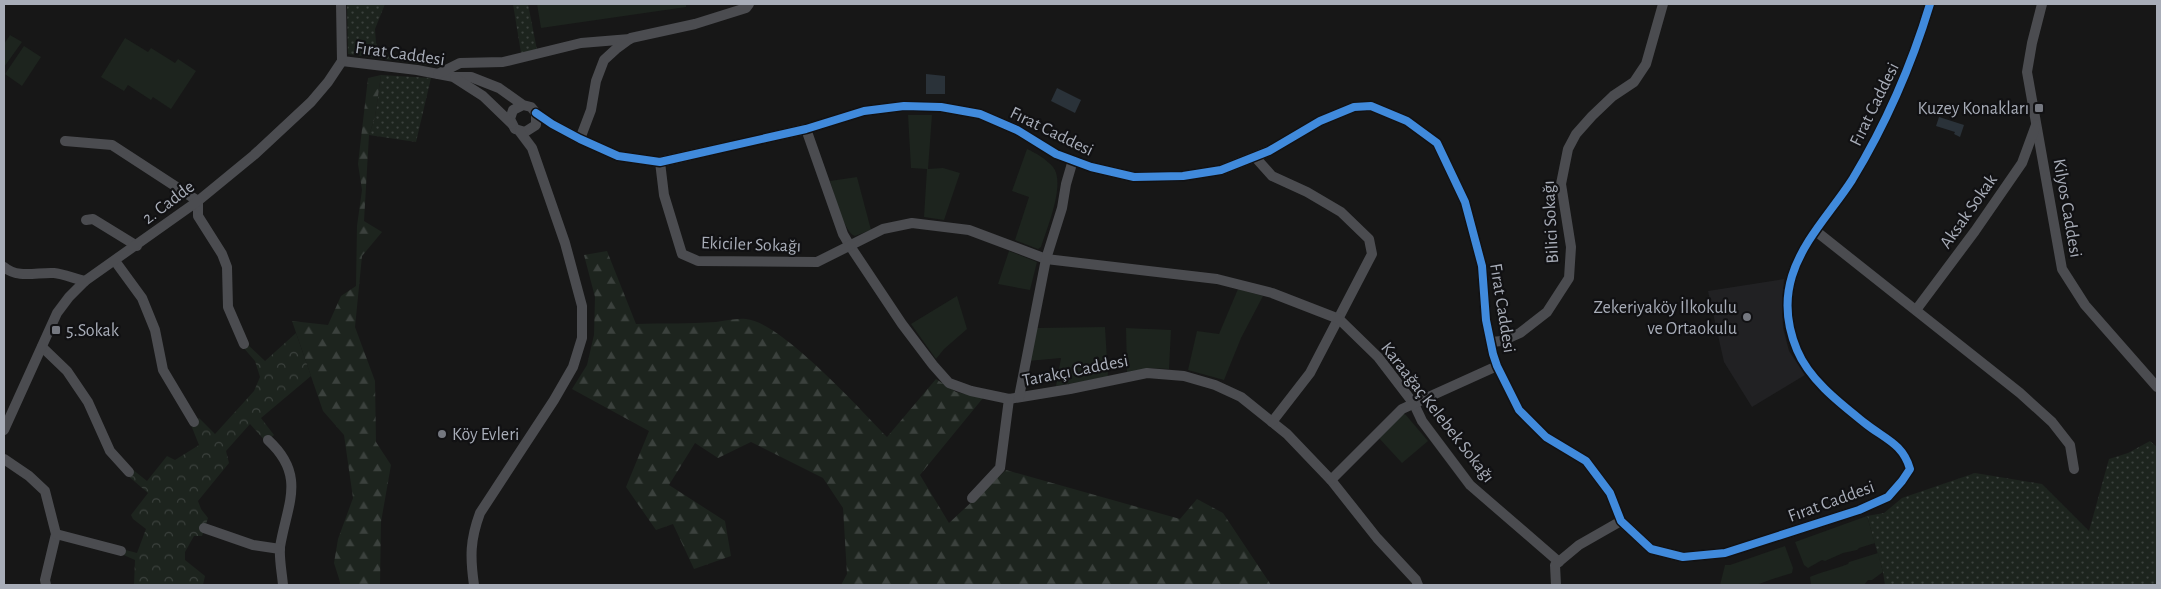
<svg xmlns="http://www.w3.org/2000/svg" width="2161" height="589" viewBox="0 0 2161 589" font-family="'Alegreya Sans',sans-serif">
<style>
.built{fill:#212123}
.grass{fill:url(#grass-dots)}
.forest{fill:url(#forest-firs)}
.park{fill:url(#park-crowns)}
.garden{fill:#1d241e}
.water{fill:#2a3239}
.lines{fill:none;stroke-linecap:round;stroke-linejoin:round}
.minor{stroke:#4b4c50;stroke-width:10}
.cycleway-casing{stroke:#111113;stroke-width:11}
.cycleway{stroke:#408adc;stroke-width:8}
.poi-dot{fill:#757880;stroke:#111113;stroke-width:2}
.labels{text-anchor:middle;stroke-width:4.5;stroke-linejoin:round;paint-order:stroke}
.street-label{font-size:18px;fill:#a8adb8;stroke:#111113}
.poi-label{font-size:18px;fill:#a8adb8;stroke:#111113;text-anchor:end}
</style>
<defs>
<pattern id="grass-dots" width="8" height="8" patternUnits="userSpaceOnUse" patternTransform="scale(1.25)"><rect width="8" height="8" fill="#1d241e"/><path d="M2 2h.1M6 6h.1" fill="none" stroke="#3b413d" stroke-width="1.8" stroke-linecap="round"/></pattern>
<pattern id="forest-firs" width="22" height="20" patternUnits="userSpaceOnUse" patternTransform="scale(1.25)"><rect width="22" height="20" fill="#1d241e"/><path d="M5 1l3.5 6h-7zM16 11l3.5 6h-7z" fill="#3b413d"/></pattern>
<pattern id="park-crowns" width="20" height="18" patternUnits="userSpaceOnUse" patternTransform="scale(1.25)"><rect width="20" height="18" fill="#1d241e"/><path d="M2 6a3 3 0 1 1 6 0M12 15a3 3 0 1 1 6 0" fill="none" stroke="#3b413d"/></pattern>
</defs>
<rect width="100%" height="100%" fill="#171717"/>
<polygon class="built" points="1784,279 1782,302 1783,328 1789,351 1805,375 1752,407 1724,362 1708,291"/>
<g class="grass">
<polygon points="347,4 385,4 375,29 376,43 382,52 395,56 443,64 441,67 348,54"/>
<polygon points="513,4 528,4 537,50 521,53"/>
<polygon points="381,75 431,78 416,142 369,135 375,117"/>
<polygon points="2150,441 2157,447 2157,585 1885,585 1883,572 1867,516 1884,513 1902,498 1975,473 2042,484 2089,531 2109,459 2128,453"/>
</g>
<g class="forest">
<polygon points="381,75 375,117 369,135 364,221 382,232 362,256 355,327 375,381 376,442 391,465 381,522 380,585 341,585 334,563 338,539 353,498 344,435 323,411 292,321 328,325 341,296 356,286 357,226 362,190 358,164 368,78"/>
<path d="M 607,251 L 636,324 C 662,323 689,324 716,322 C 725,321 736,318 746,319 C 781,322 860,409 887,437 L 936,379 L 956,392 L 983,398 L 920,475 L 949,523 L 1006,470 L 1180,519 L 1197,499 L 1223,513 L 1271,585 L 841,585 L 847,574 L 843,508 L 823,478 L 751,442 L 718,458 L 695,443 L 669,485 L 725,521 L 731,556 L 694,569 L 673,524 L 656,530 L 626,487 L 649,431 L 572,389 L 587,365 L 594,335 L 595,297 L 584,255 Z"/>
</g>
<polygon class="park" points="296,333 311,376 261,418 274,435 266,442 250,424 226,451 229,463 198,501 201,509 208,518 202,536 194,536 185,552 185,560 205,576 203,585 134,585 135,560 119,553 122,549 137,553 146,529 133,519 131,515 148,493 127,475 132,469 147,481 167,456 175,460 199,445 191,425 199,418 215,434 254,391 260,377 255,361 242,346 246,343 265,361"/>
<g class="garden">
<polygon points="537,4 686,4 686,7 541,28"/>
<polygon points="10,35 22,42 4,67 4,44"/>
<polygon points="125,38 148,52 151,48 175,63 178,59 196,71 171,109 153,97 151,100 128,85 124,91 101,77"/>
<polygon points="24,46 41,57 22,86 5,74"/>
<polygon points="908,115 932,115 928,169 943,168 960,173 944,220 924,217 927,169 911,168"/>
<path d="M 1027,149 C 1036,153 1046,159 1053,167 C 1066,183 1047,228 1041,247 L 1038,249 L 1015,240 L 1029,197 L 1012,191 Z"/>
<path d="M 857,177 L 871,230 L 855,236 C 844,233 834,193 830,181 Z"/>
<polygon points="1009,251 1037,262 1030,290 998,284"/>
<polygon points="1238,289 1263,296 1241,338 1224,380 1188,370 1197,331 1219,334"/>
<polygon points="957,296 967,329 944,349 936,359 911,324"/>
<polygon points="1105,327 1108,377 1056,386 1061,358 1028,361 1037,328"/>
<polygon points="1126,328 1171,330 1169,369 1150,368 1127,372"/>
<polygon points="1405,414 1428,441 1402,463 1379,438 1401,415"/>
<polygon points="1867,516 1875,543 1859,548 1857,550 1843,553 1825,561 1822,560 1808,568 1804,565 1795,542"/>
<path d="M 1785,546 L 1793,568 L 1792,573 C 1779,577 1769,580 1756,585 C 1747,588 1731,585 1720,585 L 1725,565 L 1730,565 Z"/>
<path d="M 1878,553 L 1883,572 L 1872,580 L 1868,580 L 1864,585 L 1811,585 L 1810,577 L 1812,576 C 1824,571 1836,569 1848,564 L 1849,562 Z"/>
</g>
<g class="water">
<polygon points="926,74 945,76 945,94 926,94"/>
<polygon points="1057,88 1081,100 1075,113 1051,101"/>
<polygon points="1939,117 1964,125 1960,137 1954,134 1955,132 1936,126"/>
</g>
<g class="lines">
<g class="minor">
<polyline points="2042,4 2032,43 2027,72 2062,269 2085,305 2157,387"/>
<polyline points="342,61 417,70 454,77 471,77 499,88 523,105 531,107 536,113 536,125 525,132 515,129 510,119 513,110 523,105"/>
<polyline points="438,74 460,63 503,62 581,43 630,39"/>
<polyline points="455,78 483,96 512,124"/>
<path d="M 536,113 L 552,124 L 580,139 L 618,156 L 660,162 L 806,129 L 864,111 L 904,106 L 941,107 L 980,114 L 1017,130 L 1056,154 L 1091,167 L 1134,177 L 1183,176 L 1221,170 L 1269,151 L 1320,121 L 1354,107 L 1371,106 L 1407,121 L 1437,143 L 1465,202 L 1482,266 L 1486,320 L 1493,354 L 1497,366 L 1519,410 L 1546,437 L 1586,461 L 1610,493 L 1621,521 L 1651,549 L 1683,557 L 1725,553 L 1859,510 L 1888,497 L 1902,481 L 1910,469 C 1903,444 1885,439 1866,424 C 1841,404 1810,381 1797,350 C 1787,326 1784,302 1792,276 C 1803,240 1832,211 1852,180 C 1886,124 1911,67 1930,4"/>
<polyline points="806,129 843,234 850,246 902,324 933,365 949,383 971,391 1009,399 1070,389 1147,373 1184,376 1215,385 1241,397 1287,434 1331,480 1377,538 1416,580 1418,585"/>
<polyline points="580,139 591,110 596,81 604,60 616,49 631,38 695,24 746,8 749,4"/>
<polyline points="65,141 112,145 198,201 198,216 222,254 227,267 228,307 244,344"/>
<polyline points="1255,157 1272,176 1307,192 1341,212 1369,239 1372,254 1310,373 1272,422"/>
<polyline points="660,162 664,195 682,254 698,261 817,262 883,229 912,223 969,230 1046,259 1217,279 1272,293 1339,319 1378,357 1414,404 1422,421 1470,485 1559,562"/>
<polyline points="86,220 93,219 137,246"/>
<polyline points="1817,232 2020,393 2052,422 2070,445 2074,469"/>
<polyline points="115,261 142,298 155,330 163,370 194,422"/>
<path d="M 4,267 C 18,279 37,272 54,273 C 64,274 75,279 85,281"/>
<polyline points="1916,310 1975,231 2022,163 2036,125"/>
<polyline points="1491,342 1502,341 1520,333 1547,312 1569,278 1571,247 1561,184 1568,149 1576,134 1592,116 1613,96 1634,82 1646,64 1663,4"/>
<polyline points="42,347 67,371 88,402 110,451 129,472"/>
<polyline points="1019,397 1046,259 1062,208 1066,184 1073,160"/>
<polyline points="4,430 57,313 69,297 85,281 198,201 254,155 311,102 328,82 342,61 341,4"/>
<path d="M 268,440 C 307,476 287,504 280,547 C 279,559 282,573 283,585"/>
<polyline points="4,459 29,476 45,491 56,534 45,580 46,585"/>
<polyline points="1331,480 1402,409 1497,366"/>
<polyline points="972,498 1000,468 1009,399"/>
<polyline points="204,528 253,545 280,549"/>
<polyline points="56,534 121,551"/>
<path d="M 474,585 C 470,557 470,540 480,513 L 554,400 L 573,367 L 582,338 L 582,306 L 565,243 L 532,148 L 520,132"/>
<polyline points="1556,585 1555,565 1579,545 1621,521"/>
</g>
<defs>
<path id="cycleway" d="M 536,113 L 552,124 L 580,139 L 618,156 L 660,162 L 806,129 L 864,111 L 904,106 L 941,107 L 980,114 L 1017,130 L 1056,154 L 1091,167 L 1134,177 L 1183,176 L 1221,170 L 1269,151 L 1320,121 L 1354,107 L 1371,106 L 1407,121 L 1437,143 L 1465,202 L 1482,266 L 1486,320 L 1493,354 L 1497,366 L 1519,410 L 1546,437 L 1586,461 L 1610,493 L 1621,521 L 1651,549 L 1683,557 L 1725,553 L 1859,510 L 1888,497 L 1902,481 L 1910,469 C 1903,444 1885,439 1866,424 C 1841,404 1810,381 1797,350 C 1787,326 1784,302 1792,276 C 1803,240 1832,211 1852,180 C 1886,124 1911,67 1930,4"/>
</defs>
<use href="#cycleway" class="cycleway-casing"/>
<use href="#cycleway" class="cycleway"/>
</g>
<g class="poi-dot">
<rect x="2034" y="103" width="10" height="10" rx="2.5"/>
<circle cx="1747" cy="317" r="5"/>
<rect x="51" y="325" width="10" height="10" rx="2.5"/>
<circle cx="442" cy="434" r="5"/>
</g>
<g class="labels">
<g class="street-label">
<text transform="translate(400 53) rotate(8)" y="6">Fırat Caddesi</text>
<text transform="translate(1874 104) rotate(-64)" y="6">Fırat Caddesi</text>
<text transform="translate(1052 131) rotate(26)" y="6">Fırat Caddesi</text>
<text transform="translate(168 202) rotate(-37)" y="6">2. Cadde</text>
<text transform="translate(2068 208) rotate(80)" y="6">Kilyos Caddesi</text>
<text transform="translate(1968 211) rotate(-55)" y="6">Aksak Sokak</text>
<text transform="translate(1550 222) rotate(-93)" y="6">Bilici Sokağı</text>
<text transform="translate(751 244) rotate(2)" y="6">Ekiciler Sokağı</text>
<text transform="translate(1503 308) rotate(81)" y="6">Fırat Caddesi</text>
<text transform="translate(1075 370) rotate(-11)" y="6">Tarakçı Caddesi</text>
<text transform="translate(1438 412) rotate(52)" y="6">Karaağaç Kelebek Sokağı</text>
<text transform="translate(1831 501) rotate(-20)" y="6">Fırat Caddesi</text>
</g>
<g class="poi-label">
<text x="2029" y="114">Kuzey Konakları</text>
<text x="1737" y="313">Zekeriyaköy İlkokulu<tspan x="1737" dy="21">ve Ortaokulu</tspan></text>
<text x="66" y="336" text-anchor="start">5.Sokak</text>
<text x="452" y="440" text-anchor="start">Köy Evleri</text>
</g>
</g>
<rect width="2161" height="589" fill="none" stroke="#a8adb8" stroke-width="10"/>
</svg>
